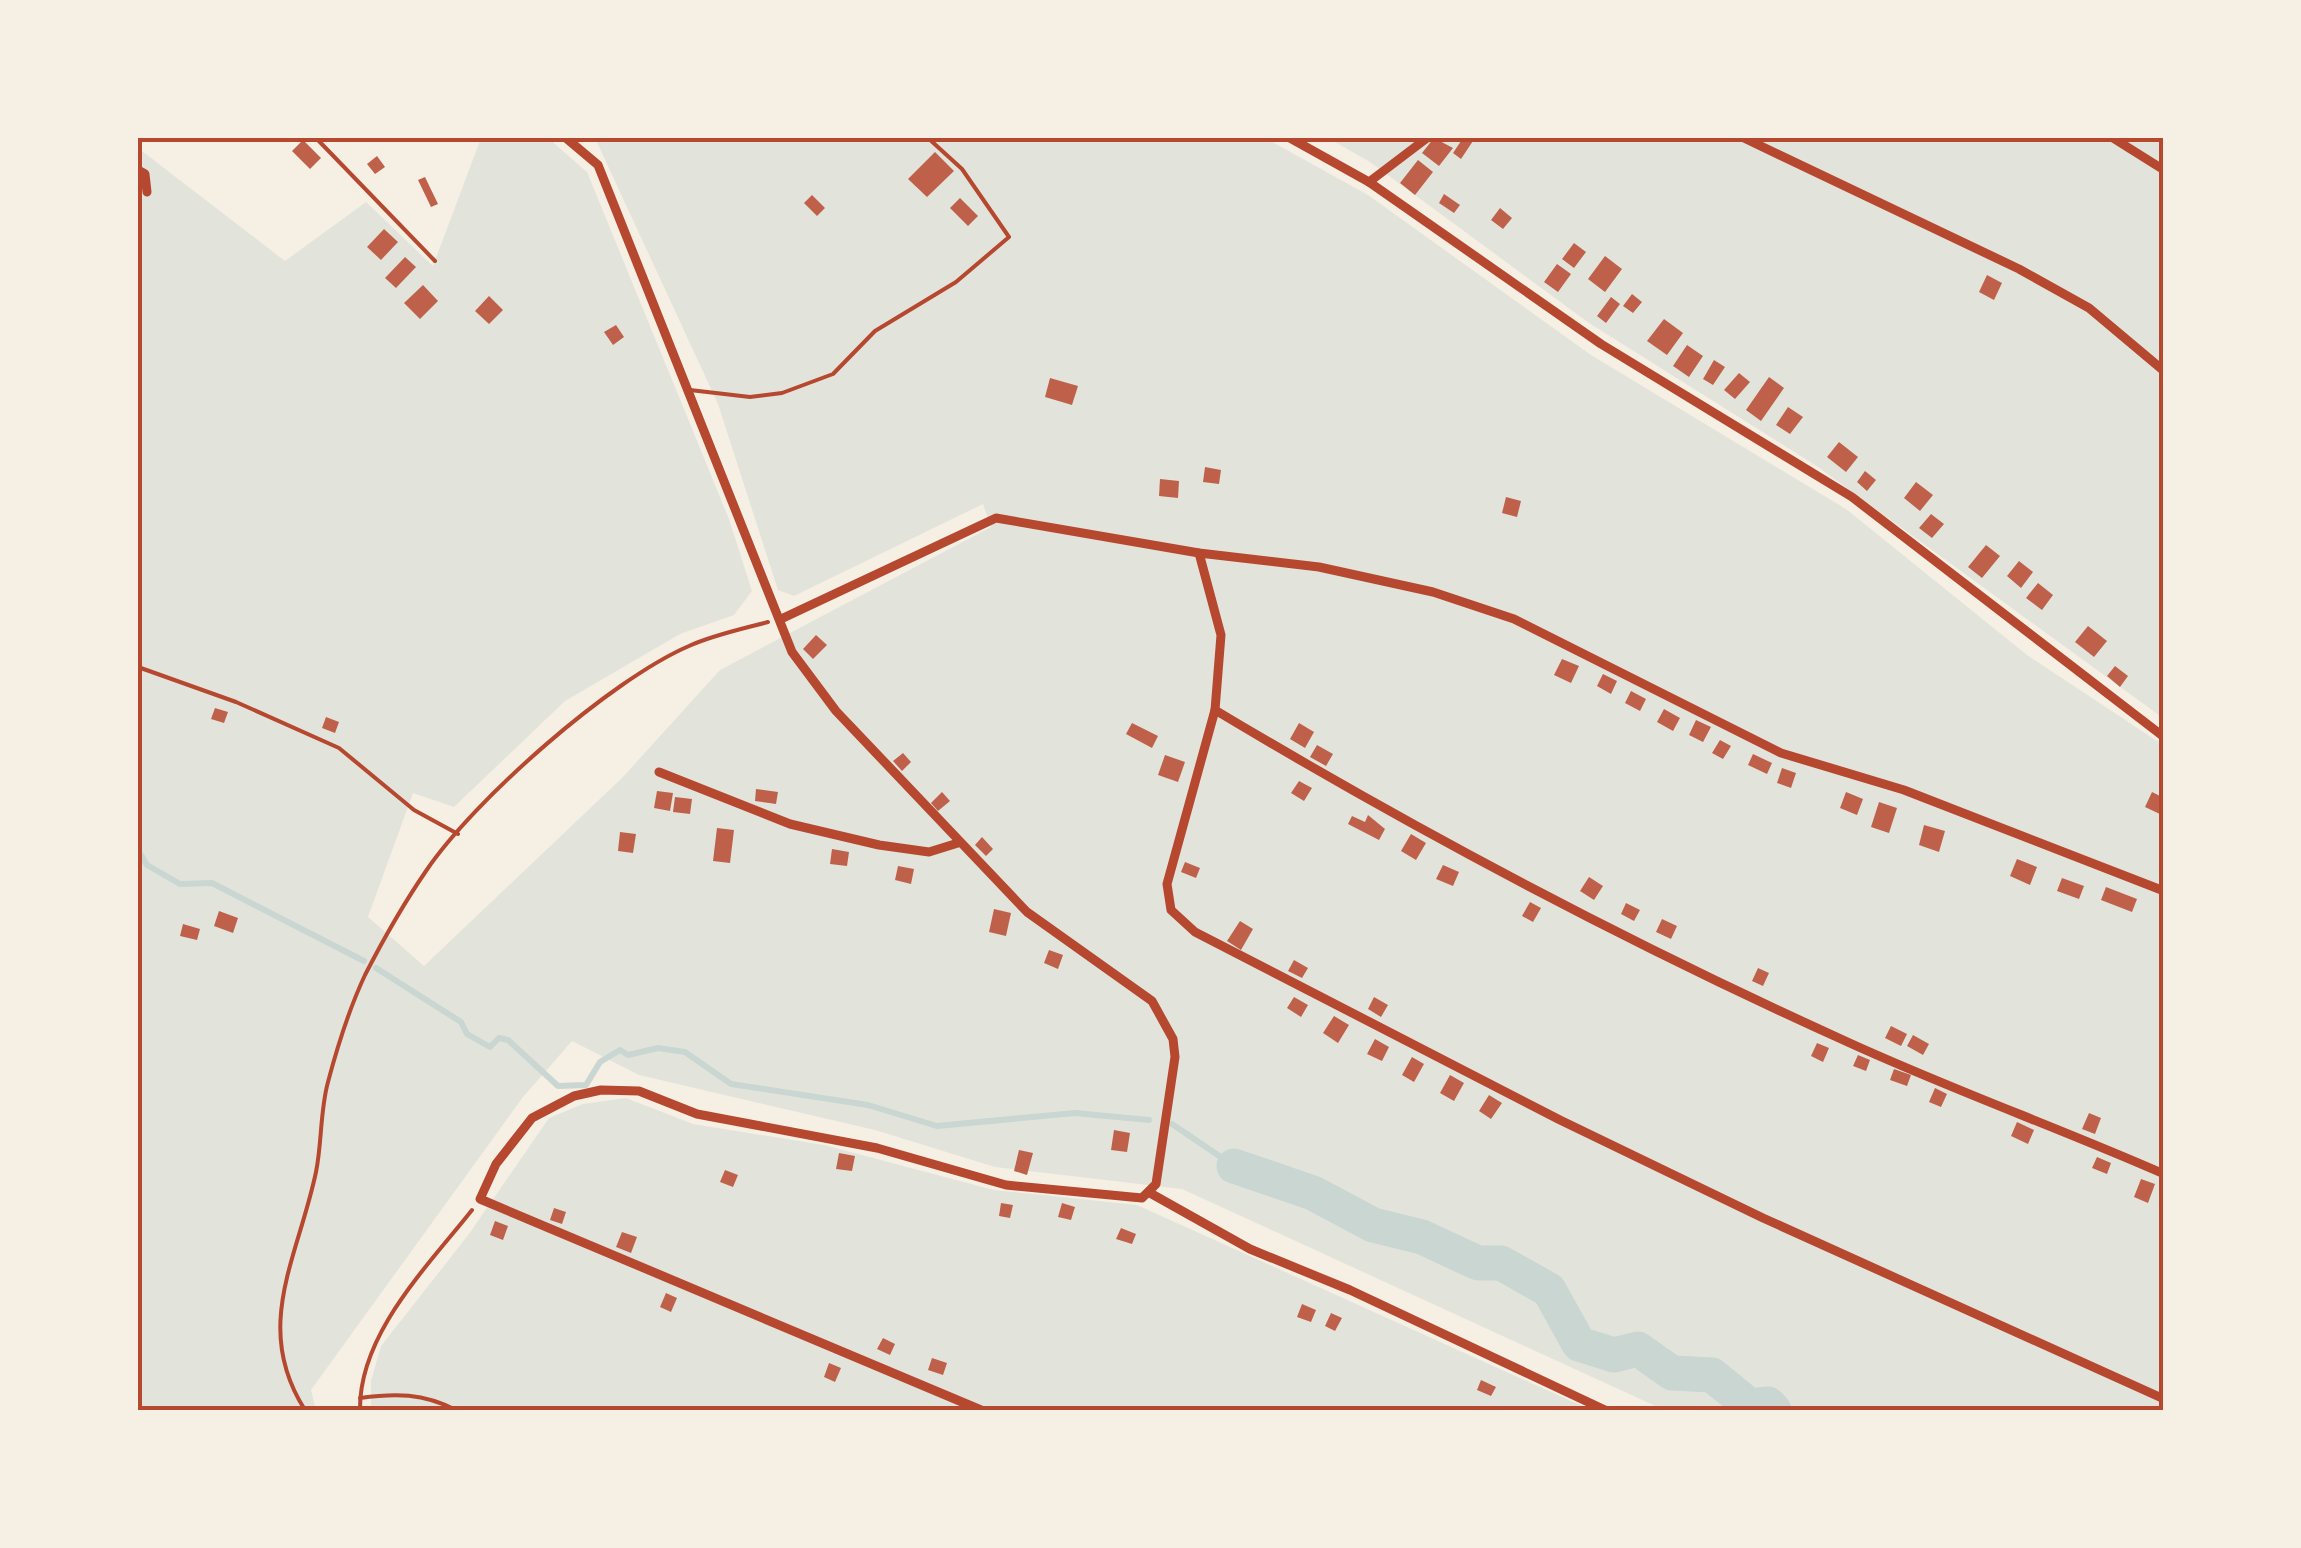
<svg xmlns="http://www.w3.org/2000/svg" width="2301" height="1548" viewBox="0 0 2301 1548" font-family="Commissioner,sans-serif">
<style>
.green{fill:#e2e4dc}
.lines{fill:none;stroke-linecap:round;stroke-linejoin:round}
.stream{stroke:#c9d6d2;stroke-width:6}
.river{stroke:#c9d6d2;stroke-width:35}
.building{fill:#bf614a}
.path{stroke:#b5482f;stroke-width:4}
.service{stroke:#b5482f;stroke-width:4}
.minor{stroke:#b5482f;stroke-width:9}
.neatline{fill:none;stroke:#b5482f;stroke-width:4}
</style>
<rect width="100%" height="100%" fill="#f6efe4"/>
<g class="green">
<polygon points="481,138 548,138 587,172 729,519 752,591 734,615 680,634 565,701 454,807 413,793 368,917 424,966 622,778 720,670 991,527 983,504 794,596 778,590 718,404 595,138 1265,138 1368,195 1591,355 1846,509 2027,655 2163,745 2163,1410 1664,1410 1182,1189 995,1167 875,1130 639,1075 572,1041 523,1097 311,1390 316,1410 138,1410 138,148 285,261 366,202 433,266"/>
<polygon points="1328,138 2163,138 2163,718 1818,467 1589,323 1370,162"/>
<polygon points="626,1098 693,1124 824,1145 994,1190 1137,1205 1591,1410 371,1410 371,1381 381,1346 469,1234 549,1118 583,1104"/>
</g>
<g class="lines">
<g class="stream">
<polyline points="138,850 147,865 180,884 212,883 364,961"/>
<polyline points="376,968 461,1022 467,1034 490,1047 499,1038 508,1040 558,1086 586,1085 600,1062 620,1050 628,1055 658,1048 685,1052 731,1084 868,1105 937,1126 1075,1113 1149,1120"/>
<polyline points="1172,1124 1234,1166"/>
</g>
<polyline class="river" points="1234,1166 1313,1193 1373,1225 1422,1237 1478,1263 1501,1263 1549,1290 1579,1344 1614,1355 1638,1349 1672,1373 1712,1375 1750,1406 1768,1404 1774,1410"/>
</g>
<g class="building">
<polygon points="1434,138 1453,148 1439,166 1422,153"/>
<polygon points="1463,138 1473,141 1461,159 1453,153"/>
<polygon points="303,140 321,158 310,169 292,151"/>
<polygon points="935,152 954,171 927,197 908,179"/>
<polygon points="377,156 385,167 375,174 367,164"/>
<polygon points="1418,160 1433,172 1415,195 1400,183"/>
<polygon points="425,177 438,204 431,207 418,180"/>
<polygon points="1444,194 1460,205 1454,213 1439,203"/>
<polygon points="812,195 825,208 817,216 804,203"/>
<polygon points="960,198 978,216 968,226 950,208"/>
<polygon points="1500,208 1512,218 1503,229 1491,220"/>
<polygon points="384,229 398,242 381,260 367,247"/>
<polygon points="1574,243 1586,252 1574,268 1562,259"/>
<polygon points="1605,256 1622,269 1605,292 1588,279"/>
<polygon points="405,257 416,267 396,288 385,278"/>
<polygon points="1557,264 1571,274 1558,292 1544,282"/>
<polygon points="1987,275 2002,283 1994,300 1979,292"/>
<polygon points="423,285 438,301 420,319 404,303"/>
<polygon points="1632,294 1642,302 1633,313 1623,306"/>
<polygon points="489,296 503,310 489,324 475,311"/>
<polygon points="1611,297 1620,304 1606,323 1597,316"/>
<polygon points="1664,319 1683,333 1667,355 1647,341"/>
<polygon points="616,325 624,337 613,345 604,332"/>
<polygon points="1687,345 1703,356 1689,377 1673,366"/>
<polygon points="1714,360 1725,367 1713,385 1703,379"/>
<polygon points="1739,373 1750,382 1735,399 1724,390"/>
<polygon points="1769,377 1784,388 1761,421 1746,410"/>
<polygon points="1050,378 1078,386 1072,405 1045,397"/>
<polygon points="1788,407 1803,417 1790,434 1776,425"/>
<polygon points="1839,442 1858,457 1846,472 1827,457"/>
<polygon points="1205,467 1221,470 1219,484 1203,482"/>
<polygon points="1865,471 1876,480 1867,491 1857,482"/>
<polygon points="1160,479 1179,481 1178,498 1159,496"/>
<polygon points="1916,482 1933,495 1920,511 1904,498"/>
<polygon points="1506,497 1521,501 1517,517 1502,513"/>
<polygon points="1931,514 1944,524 1932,538 1919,528"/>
<polygon points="1986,545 2000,556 1982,578 1968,567"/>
<polygon points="2019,561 2033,572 2021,588 2007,576"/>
<polygon points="2038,583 2053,595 2042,610 2026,598"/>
<polygon points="2088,626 2107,641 2094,657 2075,642"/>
<polygon points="816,635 827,645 813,659 803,649"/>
<polygon points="1562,659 1579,666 1571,683 1554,675"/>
<polygon points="2115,666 2128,676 2120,687 2107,676"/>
<polygon points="1603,674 1617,681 1611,694 1597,686"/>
<polygon points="1631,691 1646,699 1640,711 1625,703"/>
<polygon points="215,708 228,712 224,723 211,719"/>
<polygon points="1664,709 1680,718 1673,731 1657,722"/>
<polygon points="326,717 339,722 335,733 322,728"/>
<polygon points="1696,720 1711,727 1703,742 1689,735"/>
<polygon points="1132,723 1158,736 1152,748 1126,734"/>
<polygon points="1299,723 1314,732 1305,748 1290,739"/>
<polygon points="1720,740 1731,746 1723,759 1712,753"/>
<polygon points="1317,745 1333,754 1326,766 1310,757"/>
<polygon points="903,753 911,762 902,771 893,761"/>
<polygon points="1753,754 1772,763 1767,774 1748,765"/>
<polygon points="1165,755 1185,762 1178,782 1158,775"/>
<polygon points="1782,768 1796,773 1791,788 1777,783"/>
<polygon points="1299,781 1312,788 1304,801 1291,793"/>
<polygon points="756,789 778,792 776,804 755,801"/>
<polygon points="657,791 673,793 670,811 654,808"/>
<polygon points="942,792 950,801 938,811 931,803"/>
<polygon points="1846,792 1863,799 1857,815 1840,808"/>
<polygon points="2152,792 2164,798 2164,816 2145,807"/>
<polygon points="675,797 692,799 690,814 673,812"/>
<polygon points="1879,802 1897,808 1889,833 1871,827"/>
<polygon points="1368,815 1385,829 1379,840 1348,824 1352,816 1365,822"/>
<polygon points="1924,825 1945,831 1939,852 1919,845"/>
<polygon points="717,828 734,830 730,863 713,861"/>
<polygon points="620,832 636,834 633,853 618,851"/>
<polygon points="1411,834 1426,843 1416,860 1401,851"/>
<polygon points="982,837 993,849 986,856 975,845"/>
<polygon points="832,849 849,852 847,866 830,864"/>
<polygon points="2017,859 2037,867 2030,885 2010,876"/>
<polygon points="1185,862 1200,868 1196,878 1181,872"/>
<polygon points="1443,865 1459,872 1453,886 1436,879"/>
<polygon points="898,866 914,869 911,884 895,880"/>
<polygon points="1589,877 1603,886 1594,900 1580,891"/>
<polygon points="2062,878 2084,886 2079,899 2057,891"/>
<polygon points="2106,887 2137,899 2132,912 2101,900"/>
<polygon points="1530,902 1541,908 1533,922 1522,916"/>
<polygon points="1626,903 1640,910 1634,921 1621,914"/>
<polygon points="994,909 1011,913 1006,936 989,932"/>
<polygon points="219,911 238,918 233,933 214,926"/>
<polygon points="1662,919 1677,926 1671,939 1656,932"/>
<polygon points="1240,921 1253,929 1241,950 1227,941"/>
<polygon points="183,924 200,929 197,940 180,936"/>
<polygon points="1049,950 1063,955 1058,969 1044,963"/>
<polygon points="1294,960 1308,968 1302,978 1288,971"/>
<polygon points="1758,968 1769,973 1763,986 1752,981"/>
<polygon points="1294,997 1308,1005 1301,1017 1287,1008"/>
<polygon points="1374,997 1388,1005 1381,1017 1368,1009"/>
<polygon points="1334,1016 1349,1025 1338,1043 1323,1033"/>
<polygon points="1891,1026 1907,1034 1901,1046 1885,1038"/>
<polygon points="1913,1035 1929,1044 1923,1055 1907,1046"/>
<polygon points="1375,1039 1389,1047 1382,1061 1367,1054"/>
<polygon points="1817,1043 1829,1048 1823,1062 1811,1056"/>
<polygon points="1858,1055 1870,1060 1866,1071 1853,1066"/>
<polygon points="1412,1057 1424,1064 1414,1082 1402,1075"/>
<polygon points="1894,1069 1911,1075 1907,1086 1890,1080"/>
<polygon points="1450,1075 1464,1083 1454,1101 1440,1093"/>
<polygon points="1935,1088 1947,1094 1941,1107 1929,1102"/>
<polygon points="1489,1095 1502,1103 1491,1119 1479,1111"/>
<polygon points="2089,1113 2101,1118 2095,1134 2082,1129"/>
<polygon points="2017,1122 2034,1130 2028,1144 2011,1136"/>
<polygon points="1114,1130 1130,1133 1127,1152 1111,1150"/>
<polygon points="1019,1150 1033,1153 1027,1175 1014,1171"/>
<polygon points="839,1153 855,1156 852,1171 836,1169"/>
<polygon points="2097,1157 2111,1163 2107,1174 2092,1168"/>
<polygon points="725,1170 738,1175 733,1187 720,1182"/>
<polygon points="2141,1179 2155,1184 2148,1203 2134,1197"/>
<polygon points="1001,1203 1013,1205 1010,1218 999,1216"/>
<polygon points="1062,1203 1075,1207 1071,1220 1058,1217"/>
<polygon points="554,1208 566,1212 562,1224 550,1220"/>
<polygon points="495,1221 508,1226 503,1240 490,1235"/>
<polygon points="1121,1228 1136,1234 1132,1244 1116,1239"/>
<polygon points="622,1232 637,1237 631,1253 616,1247"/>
<polygon points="666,1293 677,1298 671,1312 660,1307"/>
<polygon points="1302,1304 1316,1310 1311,1322 1297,1317"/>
<polygon points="1331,1313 1342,1318 1335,1331 1325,1326"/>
<polygon points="883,1338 895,1344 890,1355 877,1349"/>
<polygon points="932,1358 947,1363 943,1375 928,1370"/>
<polygon points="829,1363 841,1368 835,1382 824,1377"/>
<polygon points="1481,1380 1496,1387 1491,1396 1477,1390"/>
</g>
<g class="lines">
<g class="path">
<polyline points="138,667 236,702 339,748 414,810 458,834"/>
<path d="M 360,1398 C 395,1393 423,1393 456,1410"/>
<path d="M 305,1410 C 252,1327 298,1258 316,1172 C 322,1143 320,1111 328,1082 C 337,1048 350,1007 365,975 C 383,940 404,903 426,871 C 474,800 610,680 689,646 C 713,635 742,629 768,622"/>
<path d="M 360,1410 C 359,1334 427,1267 472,1210"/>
</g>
<g class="service">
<polyline points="316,138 435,261"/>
<polyline points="690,390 750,397 782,393 833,374 875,331 956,282 1009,237 962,169 928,138"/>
</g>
<g class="minor">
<polyline points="566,138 598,165 792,652 836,711 1027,912 1152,1001 1173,1039 1175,1057 1156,1184 1142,1198 1006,1185 877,1148 697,1114 639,1091 601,1090 574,1096 532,1118 496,1164 480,1199 981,1410"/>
<polyline points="1290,138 1369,182 1427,138"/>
<polyline points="1744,138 2019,269 2089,308 2164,371"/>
<polyline points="2113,138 2164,170"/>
<polyline points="138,170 145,174 147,192"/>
<polyline points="1369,182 1601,344 1852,497 2164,737"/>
<polyline points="1199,553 1221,635 1215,710 1167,884 1171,910 1195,932 1560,1120 1763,1218 2164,1399"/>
<polyline points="781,619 996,518 1199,553 1319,567 1433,592 1514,619 1781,753 1904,790 2164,891"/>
<path d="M 1215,710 C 1417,831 1627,942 1841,1039 C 1947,1088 2057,1127 2164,1174"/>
<polyline points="659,772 790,824 879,845 929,852 958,843"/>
<polyline points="1150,1193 1250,1249 1350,1290 1605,1410"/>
</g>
</g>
<rect width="2301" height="1548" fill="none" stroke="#f6efe4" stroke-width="280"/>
<rect x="140" y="140" width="2021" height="1268" class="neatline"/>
</svg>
